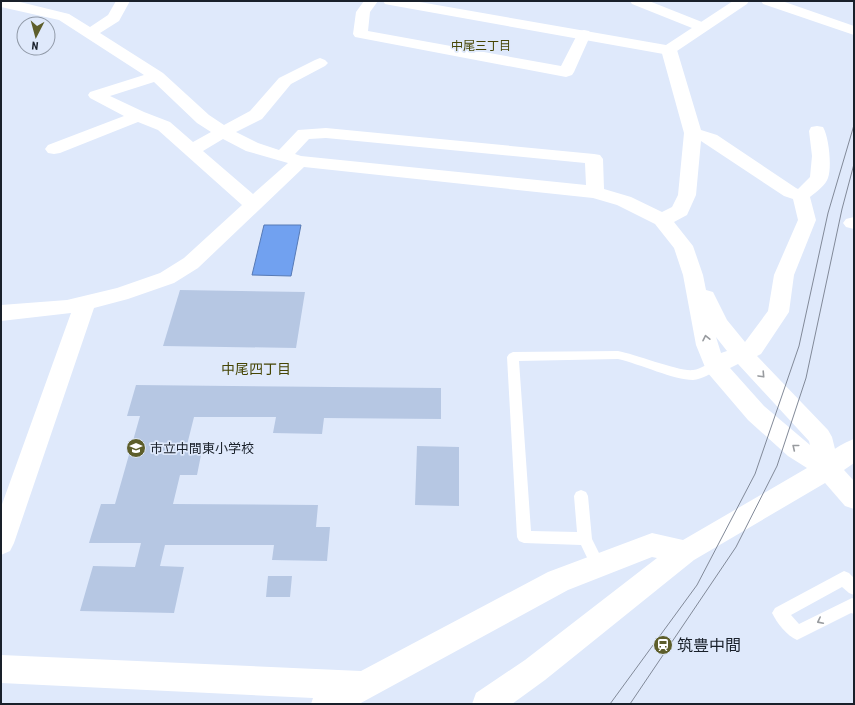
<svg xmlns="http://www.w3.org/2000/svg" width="855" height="705" viewBox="0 0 855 705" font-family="'Roboto Condensed','Noto Sans JP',sans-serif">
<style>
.water{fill:#71a1f0;stroke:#577ab5}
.building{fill:#b6c7e3}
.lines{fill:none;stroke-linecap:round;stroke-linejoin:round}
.lane{fill:#fff;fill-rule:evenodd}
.street{fill:#fff;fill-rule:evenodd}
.secondary{fill:#fff;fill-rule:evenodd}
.primary{fill:#fff;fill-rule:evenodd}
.tram{stroke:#818998;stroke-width:1}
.oneway{stroke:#989b9f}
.labels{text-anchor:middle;stroke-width:3.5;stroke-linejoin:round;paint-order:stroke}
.far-neighbourhood-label{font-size:12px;fill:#454504;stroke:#dfe9fb}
.poi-label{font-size:13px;fill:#19202a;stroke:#dfe9fb;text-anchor:start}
.neighbourhood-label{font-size:14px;fill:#454504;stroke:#dfe9fb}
.near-poi-label{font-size:16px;fill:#19202a;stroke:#dfe9fb;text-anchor:start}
</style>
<rect width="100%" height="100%" fill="#dfe9fb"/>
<polygon class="water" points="264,225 301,225 291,276 252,275"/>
<g class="building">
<polygon points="180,290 305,292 296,348 163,346"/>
<polygon points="136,385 441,388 441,419 324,418 322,434 273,433 276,417 194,417 187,445 203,445 197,475 180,475 173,504 318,505 316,527 330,527 327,561 272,560 274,545 165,545 160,566 184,567 174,613 80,611 93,566 135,567 141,543 89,543 101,504 115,504 140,416 127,416"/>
<polygon points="417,446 459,447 459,506 415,505"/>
<polygon points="268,576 292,576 290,597 266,597"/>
</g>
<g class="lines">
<g class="lane">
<path d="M 618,351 C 635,354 680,372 693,370 C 703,369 709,360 719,363 L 721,366 L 719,369 C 712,373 702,379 693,380 C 674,380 640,364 618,359 L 519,361 L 531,531 L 577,532 L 574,496 L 576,492 L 581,490 L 586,492 L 588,496 L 592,539 L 605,565 L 603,570 L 598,572 L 593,570 L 581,545 L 524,543 L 519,541 L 517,537 L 507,357 L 509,354 L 513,352 Z"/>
<path d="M 844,571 L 849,573 L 854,578 L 854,595 L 849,593 L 842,587 L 791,615 L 799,624 L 852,598 L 854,599 L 854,614 L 851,613 L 797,640 C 787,636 777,623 772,613 L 775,608 Z"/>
</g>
<g class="street">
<path d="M 1,1 L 20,2 L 69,14 L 90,27 L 108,15 L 116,1 L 130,1 L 119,21 L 100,33 L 163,73 L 209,115 L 224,125 L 250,111 L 279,78 L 315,60 L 320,58 L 325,60 L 328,63 L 325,66 L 291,84 L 262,119 L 236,132 L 258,143 L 279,150 L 298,130 L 326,128 L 594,154 L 600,155 L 603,159 L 604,189 L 631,197 L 662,212 L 672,207 L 678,195 L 684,133 L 661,50 L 664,47 L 669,45 L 674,47 L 677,50 L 701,130 L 717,135 L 796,188 L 798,189 L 810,177 L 812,156 L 809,131 L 811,127 L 817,126 L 823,127 C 829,137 832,167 828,178 C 826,185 816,192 810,197 L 816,220 L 794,275 L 789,312 L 761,354 L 757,356 L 828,430 L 832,437 L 840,469 L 837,476 L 694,560 L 545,680 L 512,704 L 472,704 L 476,693 L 525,660 L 657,558 L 652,557 L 568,590 L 359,704 L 311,704 L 313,698 L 1,683 L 1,655 L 361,671 L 548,572 L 652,533 L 683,540 L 807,468 L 788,456 L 748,420 L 707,372 L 696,345 L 683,275 L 674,248 L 655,224 L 617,205 L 593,198 L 304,167 L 198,268 L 174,283 L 128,299 L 94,308 L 14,543 L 10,551 L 1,555 L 1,507 L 71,313 L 1,321 L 1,305 L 67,300 L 117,288 L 160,273 L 184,258 L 242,205 L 158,130 L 138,122 L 60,153 L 54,154 L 48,153 L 45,149 L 48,145 L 124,116 L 90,98 L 88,95 L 90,92 L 144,75 L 59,20 L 1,7 ZM 154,82 L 197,123 L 211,132 L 193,142 L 170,122 L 144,112 L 110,96 ZM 326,138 L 585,163 L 586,185 L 301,156 L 295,154 L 309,139 ZM 223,139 L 246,151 L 288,163 L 253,194 L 203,151 ZM 701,141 L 784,196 L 793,199 L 798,220 L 774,275 L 768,311 L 745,342 L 727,320 L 713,292 L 706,290 L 703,275 L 693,246 L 674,222 L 687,215 L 696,195 ZM 716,337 L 727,351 L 721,353 ZM 738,364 L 809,441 L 810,445 L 764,406 L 730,368 Z"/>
<polygon points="364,1 378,1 370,12 368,31 561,66 579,31 584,30 589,31 591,34 574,72 572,75 566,77 355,37 353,34 356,12"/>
<polygon points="630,1 649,1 707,24 709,27 707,30 702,31 697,30 632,4"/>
<polygon points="854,217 854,229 846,227 843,223 846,219"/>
</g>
<g class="secondary">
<polygon points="383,1 414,1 666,45 733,1 749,1 747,4 674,53 669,55 390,5 385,4"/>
<path d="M 854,439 L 854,463 L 844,470 L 854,481 L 854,509 L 845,506 L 819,476 L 816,469 C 822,456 840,444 854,439 Z"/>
</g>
<polygon class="primary" points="761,1 782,1 854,26 854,35 763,4"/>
<g class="tram">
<polyline points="610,704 697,585 755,474 799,346 828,213 854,125"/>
<polyline points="630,704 736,547 777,466 806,378 842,209 854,164"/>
</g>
</g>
<defs><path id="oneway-chevron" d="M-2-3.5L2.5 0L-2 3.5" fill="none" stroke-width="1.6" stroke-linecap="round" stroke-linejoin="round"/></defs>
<g class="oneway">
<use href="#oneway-chevron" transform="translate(706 338) rotate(-102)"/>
<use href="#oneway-chevron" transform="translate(762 375) rotate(47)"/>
<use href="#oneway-chevron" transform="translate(795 447) rotate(-141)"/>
<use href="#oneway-chevron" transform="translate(820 621) rotate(153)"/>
</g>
<defs>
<symbol id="school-disc" viewBox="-11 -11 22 22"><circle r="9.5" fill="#5d5e2b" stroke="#dfe9fb"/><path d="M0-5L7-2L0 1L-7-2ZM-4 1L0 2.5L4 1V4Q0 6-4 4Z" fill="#fff"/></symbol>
<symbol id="station-disc" viewBox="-11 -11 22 22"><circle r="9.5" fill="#5d5e2b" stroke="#dfe9fb"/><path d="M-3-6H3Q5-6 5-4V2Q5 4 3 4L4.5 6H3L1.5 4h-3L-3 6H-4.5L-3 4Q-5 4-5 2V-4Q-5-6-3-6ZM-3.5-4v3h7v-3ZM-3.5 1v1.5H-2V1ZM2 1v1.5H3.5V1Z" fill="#fff"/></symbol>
</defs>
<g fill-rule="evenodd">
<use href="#school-disc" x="125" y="437" width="22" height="22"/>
<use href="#station-disc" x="652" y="634" width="22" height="22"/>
</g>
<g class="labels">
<g class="far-neighbourhood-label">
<text x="481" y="50">中尾三丁目</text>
</g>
<g class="poi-label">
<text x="150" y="453">市立中間東小学校</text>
</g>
<g class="neighbourhood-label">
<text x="256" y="374">中尾四丁目</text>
</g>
<g class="near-poi-label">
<text x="677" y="651">筑豊中間</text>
</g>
</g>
<rect width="855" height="705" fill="none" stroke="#19202a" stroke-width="4"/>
<g transform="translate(36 36) rotate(186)"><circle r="19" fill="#dfe9fb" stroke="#9099a7"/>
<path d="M0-3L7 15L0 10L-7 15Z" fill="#5d5e2b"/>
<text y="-6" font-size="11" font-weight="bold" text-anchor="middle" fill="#19202a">N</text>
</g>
</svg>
